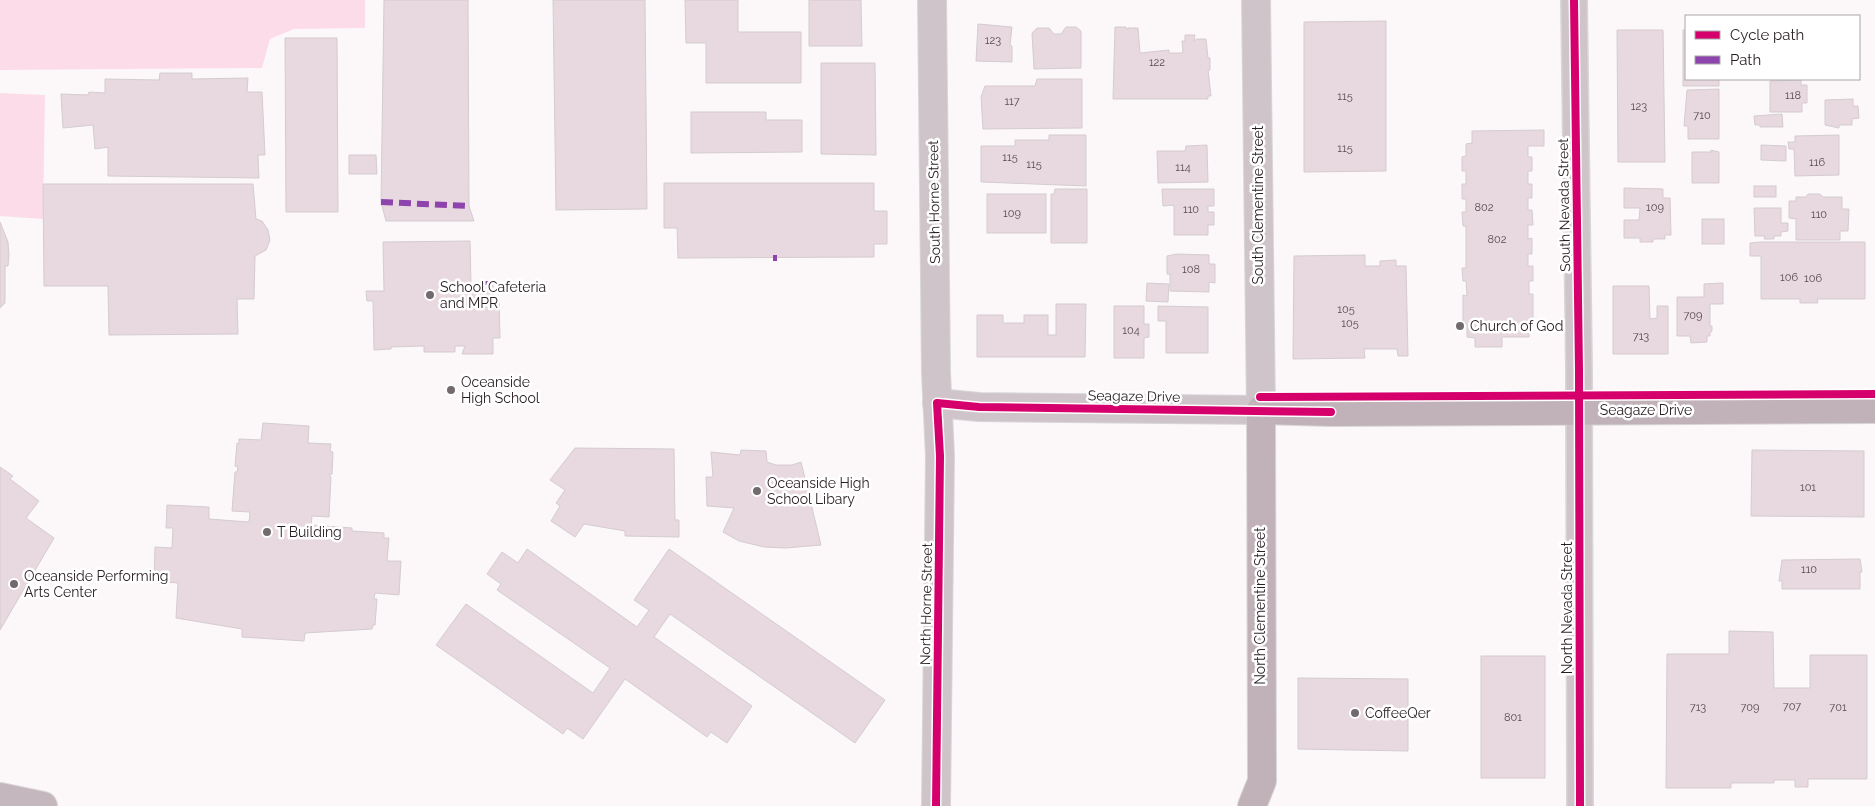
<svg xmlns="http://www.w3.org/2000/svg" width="1875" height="806" viewBox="0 0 1875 806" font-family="Raleway,sans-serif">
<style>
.green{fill:#fddcea}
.building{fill:#e8d8df;stroke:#d4cccf}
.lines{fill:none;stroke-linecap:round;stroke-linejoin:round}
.minor-casing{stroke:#d9d6d7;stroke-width:28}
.tertiary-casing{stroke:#d9d6d7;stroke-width:30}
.primary-casing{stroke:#d9d6d7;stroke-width:30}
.motorway-casing{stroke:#d9d6d7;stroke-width:30}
.minor{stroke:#cfc4c9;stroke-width:25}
.tertiary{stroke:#cfc4c9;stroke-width:28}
.primary{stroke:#c0b2b8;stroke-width:28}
.motorway{stroke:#c4b7bd;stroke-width:28}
.quiet{stroke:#8e44ad;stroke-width:6;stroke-dasharray:12 6;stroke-linecap:butt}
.cycleway-casing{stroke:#fff;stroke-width:11}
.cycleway{stroke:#d6006c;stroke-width:8}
.poi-dot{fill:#726a6d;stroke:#fff;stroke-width:2}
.labels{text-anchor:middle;stroke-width:5;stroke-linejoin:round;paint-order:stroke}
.number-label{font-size:11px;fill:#584c50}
.street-label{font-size:14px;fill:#281d21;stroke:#fff}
.poi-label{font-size:14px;fill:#281d21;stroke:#fff;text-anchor:start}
</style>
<rect width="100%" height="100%" fill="#fcf8fa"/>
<g class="green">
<polygon points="0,0 365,0 365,28 294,29 270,39 262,68 0,70"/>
<polygon points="0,93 45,95 43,219 0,216"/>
</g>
<g class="building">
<polygon points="384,0 468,0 469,206 474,221 386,221 381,202"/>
<polygon points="553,0 645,0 647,209 556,210"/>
<polygon points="685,0 738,0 738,32 801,32 801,83 706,83 706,43 686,43"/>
<polygon points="809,0 861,0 862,46 809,46"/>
<polygon points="1386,21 1386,171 1304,172 1304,22"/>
<polygon points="978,24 1012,27 1010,45 1012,46 1012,62 976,61"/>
<polygon points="1066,27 1076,27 1081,31 1081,68 1034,69 1032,33 1037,28 1049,28 1054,34 1061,34"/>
<polygon points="1115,27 1126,27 1128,30 1128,28 1138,28 1140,53 1169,50 1169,53 1183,53 1182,41 1185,41 1185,35 1195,35 1194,41 1197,39 1206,39 1208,58 1210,58 1210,70 1208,70 1211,96 1208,96 1208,99 1113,99"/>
<polygon points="1617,30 1663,30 1665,162 1618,162"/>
<polygon points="1683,30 1686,30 1686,79 1719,79 1719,86 1683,86"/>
<polygon points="285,38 337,38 338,212 286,212"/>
<polygon points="821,63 875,63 876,155 821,154"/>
<polygon points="160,73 192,73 192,79 248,78 247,92 262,92 265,155 258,155 259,178 108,176 108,147 95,149 93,125 63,128 61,94 88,95 89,92 105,93 105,79 159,80"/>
<polygon points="1037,79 1082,79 1082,128 983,129 981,97 985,86 1035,86"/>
<polygon points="1801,80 1801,85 1807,85 1807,103 1802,103 1802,112 1770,112 1770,81"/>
<polygon points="1719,89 1719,139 1688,139 1688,126 1684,126 1687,90"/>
<polygon points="1853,99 1853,106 1858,106 1859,118 1852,119 1852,125 1839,125 1839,128 1825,125 1825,100"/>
<polygon points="691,112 766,112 766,120 802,120 802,152 691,153"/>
<polygon points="1782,114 1783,127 1760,127 1760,125 1755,125 1754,116"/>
<polygon points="1544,130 1544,146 1528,146 1528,157 1532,157 1532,171 1528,171 1528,184 1532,184 1532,198 1528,198 1528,210 1532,210 1533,225 1528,225 1528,239 1532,238 1532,254 1528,254 1528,266 1533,266 1533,281 1529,281 1529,294 1533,294 1533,323 1529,323 1529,337 1502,337 1502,347 1475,347 1475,338 1467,337 1467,324 1463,324 1463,295 1467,296 1466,281 1463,281 1462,268 1466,268 1466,226 1463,226 1462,212 1466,212 1466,199 1462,199 1462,184 1466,184 1466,171 1462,171 1462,157 1466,156 1466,144 1472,143 1472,131"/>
<polygon points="1049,135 1086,135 1086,186 981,182 981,146 1015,146 1015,140 1049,140"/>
<polygon points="1839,135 1839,175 1795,176 1794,149 1789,149 1788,142 1795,142 1795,136"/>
<polygon points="1207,145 1208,182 1158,183 1157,151 1185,151 1186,146"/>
<polygon points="1761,145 1786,146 1786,161 1761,160"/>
<polygon points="1711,150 1719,152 1719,183 1692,183 1692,152 1711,152"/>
<polygon points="349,155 376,155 377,174 349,174"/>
<polygon points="664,183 874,183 874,211 887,211 887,244 874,244 874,257 678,258 677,228 664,228"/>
<polygon points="43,184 253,184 256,219 262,221 268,230 270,240 266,250 255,256 254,299 237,299 238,334 109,335 108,286 44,286"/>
<rect x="1754" y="186" width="22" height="11"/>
<polygon points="1624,188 1663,189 1663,198 1670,198 1671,235 1665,235 1665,239 1653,239 1653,242 1640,242 1640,238 1624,238 1624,220 1639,220 1640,208 1624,208"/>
<polygon points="1055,189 1087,189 1087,243 1051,243 1051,194 1054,194"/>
<polygon points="1162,189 1214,189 1214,206 1208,206 1208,212 1214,212 1214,225 1208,225 1208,235 1174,235 1174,205 1163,206"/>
<rect x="987" y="194" width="59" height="39"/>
<polygon points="1808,194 1820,194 1823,197 1842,197 1842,209 1849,209 1848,231 1840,231 1840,240 1796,240 1796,219 1789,218 1789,201 1796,201 1796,197 1806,197"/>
<polygon points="1754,208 1781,208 1781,223 1788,223 1788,231 1781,232 1781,236 1774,236 1774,239 1764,239 1765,236 1755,236"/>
<rect x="1702" y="219" width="22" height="25"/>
<polygon points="0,222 8,242 9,255 8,266 5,266 5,303 0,308"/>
<polygon points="470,241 471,285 493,284 493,298 499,298 500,338 493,338 493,354 462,354 465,346 455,346 455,352 424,352 424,346 391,347 391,349 374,350 373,301 367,301 366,291 384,291 383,242"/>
<polygon points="1761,242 1865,242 1865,299 1817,299 1818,303 1800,303 1800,299 1761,299 1761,256 1750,256 1750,243"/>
<polygon points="1177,254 1209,255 1209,264 1215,264 1215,283 1209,282 1209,292 1170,291 1170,274 1167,274 1167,256"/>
<polygon points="1365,255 1365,266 1380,266 1380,261 1396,260 1396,266 1406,266 1408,356 1398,356 1397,349 1364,349 1365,358 1293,359 1294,256"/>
<polygon points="1147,283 1169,284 1168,302 1146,301"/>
<polygon points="1723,283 1723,304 1710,304 1710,326 1712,326 1712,331 1710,332 1710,336 1707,336 1707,342 1691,343 1690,336 1677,336 1677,297 1704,297 1704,284"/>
<polygon points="1613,286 1649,286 1650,319 1657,318 1657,306 1668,306 1668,354 1613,354"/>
<polygon points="1056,304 1086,304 1085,357 977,357 977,315 1003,315 1003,323 1024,323 1024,315 1048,315 1048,335 1056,335"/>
<polygon points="1114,306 1144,306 1144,324 1149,324 1149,337 1144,338 1144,358 1114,358"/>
<polygon points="1158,306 1208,307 1208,353 1166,353 1166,321 1158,321"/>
<polygon points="263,423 309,426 308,443 331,444 330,451 333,452 332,474 329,475 331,477 329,517 312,516 311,525 352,528 352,531 384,533 384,538 389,538 387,561 401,561 399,595 375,593 374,599 377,599 375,625 373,625 372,629 305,633 304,641 242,637 242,629 176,618 178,583 154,581 155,547 172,548 173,528 166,528 167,505 209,507 209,519 249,522 250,512 232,511 235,472 237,472 238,467 235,466 237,443 239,444 239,439 261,440"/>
<polygon points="575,448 674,449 675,520 679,520 679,537 625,536 625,531 584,524 575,537 551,521 560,506 556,503 565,490 550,480"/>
<polygon points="741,450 766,451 767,462 776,465 792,465 801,462 821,545 786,548 764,547 739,541 723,532 734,508 707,506 706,477 713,477 711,452 740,455"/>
<polygon points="1752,450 1864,451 1864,517 1751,516"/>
<polygon points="0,467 13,476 10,479 39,501 26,518 54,538 0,630"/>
<polygon points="527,549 637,627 649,610 634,600 669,549 885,700 855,743 670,614 654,637 752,706 727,743 711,732 707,737 625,679 583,739 567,728 563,734 436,645 466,604 593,693 610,668 497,590 501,584 487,574 502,552 518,563"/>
<polygon points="1860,559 1862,572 1860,572 1860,589 1782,589 1782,581 1779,581 1782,560"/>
<polygon points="1729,631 1773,632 1774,688 1810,688 1810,655 1867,655 1867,779 1808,779 1808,787 1795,787 1795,780 1774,780 1774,783 1731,783 1731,788 1666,788 1667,654 1729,654"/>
<rect x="1481" y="656" width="64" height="122"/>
<polygon points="1298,678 1408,679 1408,751 1298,749"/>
</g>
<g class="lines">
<defs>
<polyline id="minor" points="1574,0 1579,370 1580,806"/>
<g id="tertiary">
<polyline points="932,0 936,373 940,456 936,806"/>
<polyline points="937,403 979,407 1261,410 1256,0"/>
</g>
<polyline id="primary" points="1252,806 1262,781 1261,410 1331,412 1875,409"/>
<polyline id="motorway" points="0,797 43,806"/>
</defs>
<use href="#minor" class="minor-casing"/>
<use href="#tertiary" class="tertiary-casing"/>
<use href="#primary" class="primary-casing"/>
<use href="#motorway" class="motorway-casing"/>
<use href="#minor" class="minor"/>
<use href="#tertiary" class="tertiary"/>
<use href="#primary" class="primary"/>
<use href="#motorway" class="motorway"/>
<g class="quiet">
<polyline points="381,202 469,206"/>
<polyline points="773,258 777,258"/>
<polyline points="486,285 486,281"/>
</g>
<defs>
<g id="cycleway">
<polyline points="1574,0 1579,370 1580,806"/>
<polyline points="1260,397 1875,394"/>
<polyline points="936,806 940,456 937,403 979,407 1331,412"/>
</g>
</defs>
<use href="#cycleway" class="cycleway-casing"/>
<use href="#cycleway" class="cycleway"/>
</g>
<g class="poi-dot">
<circle cx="430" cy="295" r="5"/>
<circle cx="1460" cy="326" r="5"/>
<circle cx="451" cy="390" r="5"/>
<circle cx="757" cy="491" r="5"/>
<circle cx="267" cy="532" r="5"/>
<circle cx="14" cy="584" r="5"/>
<circle cx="1355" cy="713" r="5"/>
</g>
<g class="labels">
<g class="number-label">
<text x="993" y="44">123</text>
<text x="1157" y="66">122</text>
<text x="1793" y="99">118</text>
<text x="1345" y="100">115</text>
<text x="1012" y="105">117</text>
<text x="1639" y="110">123</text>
<text x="1702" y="119">710</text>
<text x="1345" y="152">115</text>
<text x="1010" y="161">115</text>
<text x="1817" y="166">116</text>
<text x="1034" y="168">115</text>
<text x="1183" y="171">114</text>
<text x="1484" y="211">802</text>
<text x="1655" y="211">109</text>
<text x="1191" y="213">110</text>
<text x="1012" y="217">109</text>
<text x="1819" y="218">110</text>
<text x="1497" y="243">802</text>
<text x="1191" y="273">108</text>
<text x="1789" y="281">106</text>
<text x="1813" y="282">106</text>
<text x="1346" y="313">105</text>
<text x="1693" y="319">709</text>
<text x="1350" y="327">105</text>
<text x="1131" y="334">104</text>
<text x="1641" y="340">713</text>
<text x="1808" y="491">101</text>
<text x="1809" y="573">110</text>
<text x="1792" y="710">707</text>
<text x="1698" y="711">713</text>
<text x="1750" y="711">709</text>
<text x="1838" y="711">701</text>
<text x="1513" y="721">801</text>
</g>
<g class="street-label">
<text transform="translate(934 202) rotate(-91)" y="5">South Horne Street</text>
<text transform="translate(1258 205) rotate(-90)" y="5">South Clementine Street</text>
<text transform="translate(1564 205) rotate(-91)" y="5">South Nevada Street</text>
<text transform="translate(1134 396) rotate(1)" y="5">Seagaze Drive</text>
<text x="1646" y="415">Seagaze Drive</text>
<text transform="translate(926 604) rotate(-89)" y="5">North Horne Street</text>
<text transform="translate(1260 606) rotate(-90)" y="5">North Clementine Street</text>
<text transform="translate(1567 608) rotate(-90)" y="5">North Nevada Street</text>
</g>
<g class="poi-label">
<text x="440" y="292">School Cafeteria<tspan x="440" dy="16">and MPR</tspan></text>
<text x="1470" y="331">Church of God</text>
<text x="461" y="387">Oceanside<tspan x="461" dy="16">High School</tspan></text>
<text x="767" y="488">Oceanside High<tspan x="767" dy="16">School Libary</tspan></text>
<text x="277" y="537">T Building</text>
<text x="24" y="581">Oceanside Performing<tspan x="24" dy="16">Arts Center</tspan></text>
<text x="1365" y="718">CoffeeQer</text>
</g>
</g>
<rect x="1685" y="15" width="175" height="65" fill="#ffffff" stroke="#a9a5a6"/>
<rect x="1695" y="31" width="25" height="8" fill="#d6006c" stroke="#a9a5a6"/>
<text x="1730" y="40" font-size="15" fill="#281d21">Cycle path</text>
<rect x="1695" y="56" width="25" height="8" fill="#8e44ad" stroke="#a9a5a6"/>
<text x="1730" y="65" font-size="15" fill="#281d21">Path</text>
</svg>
